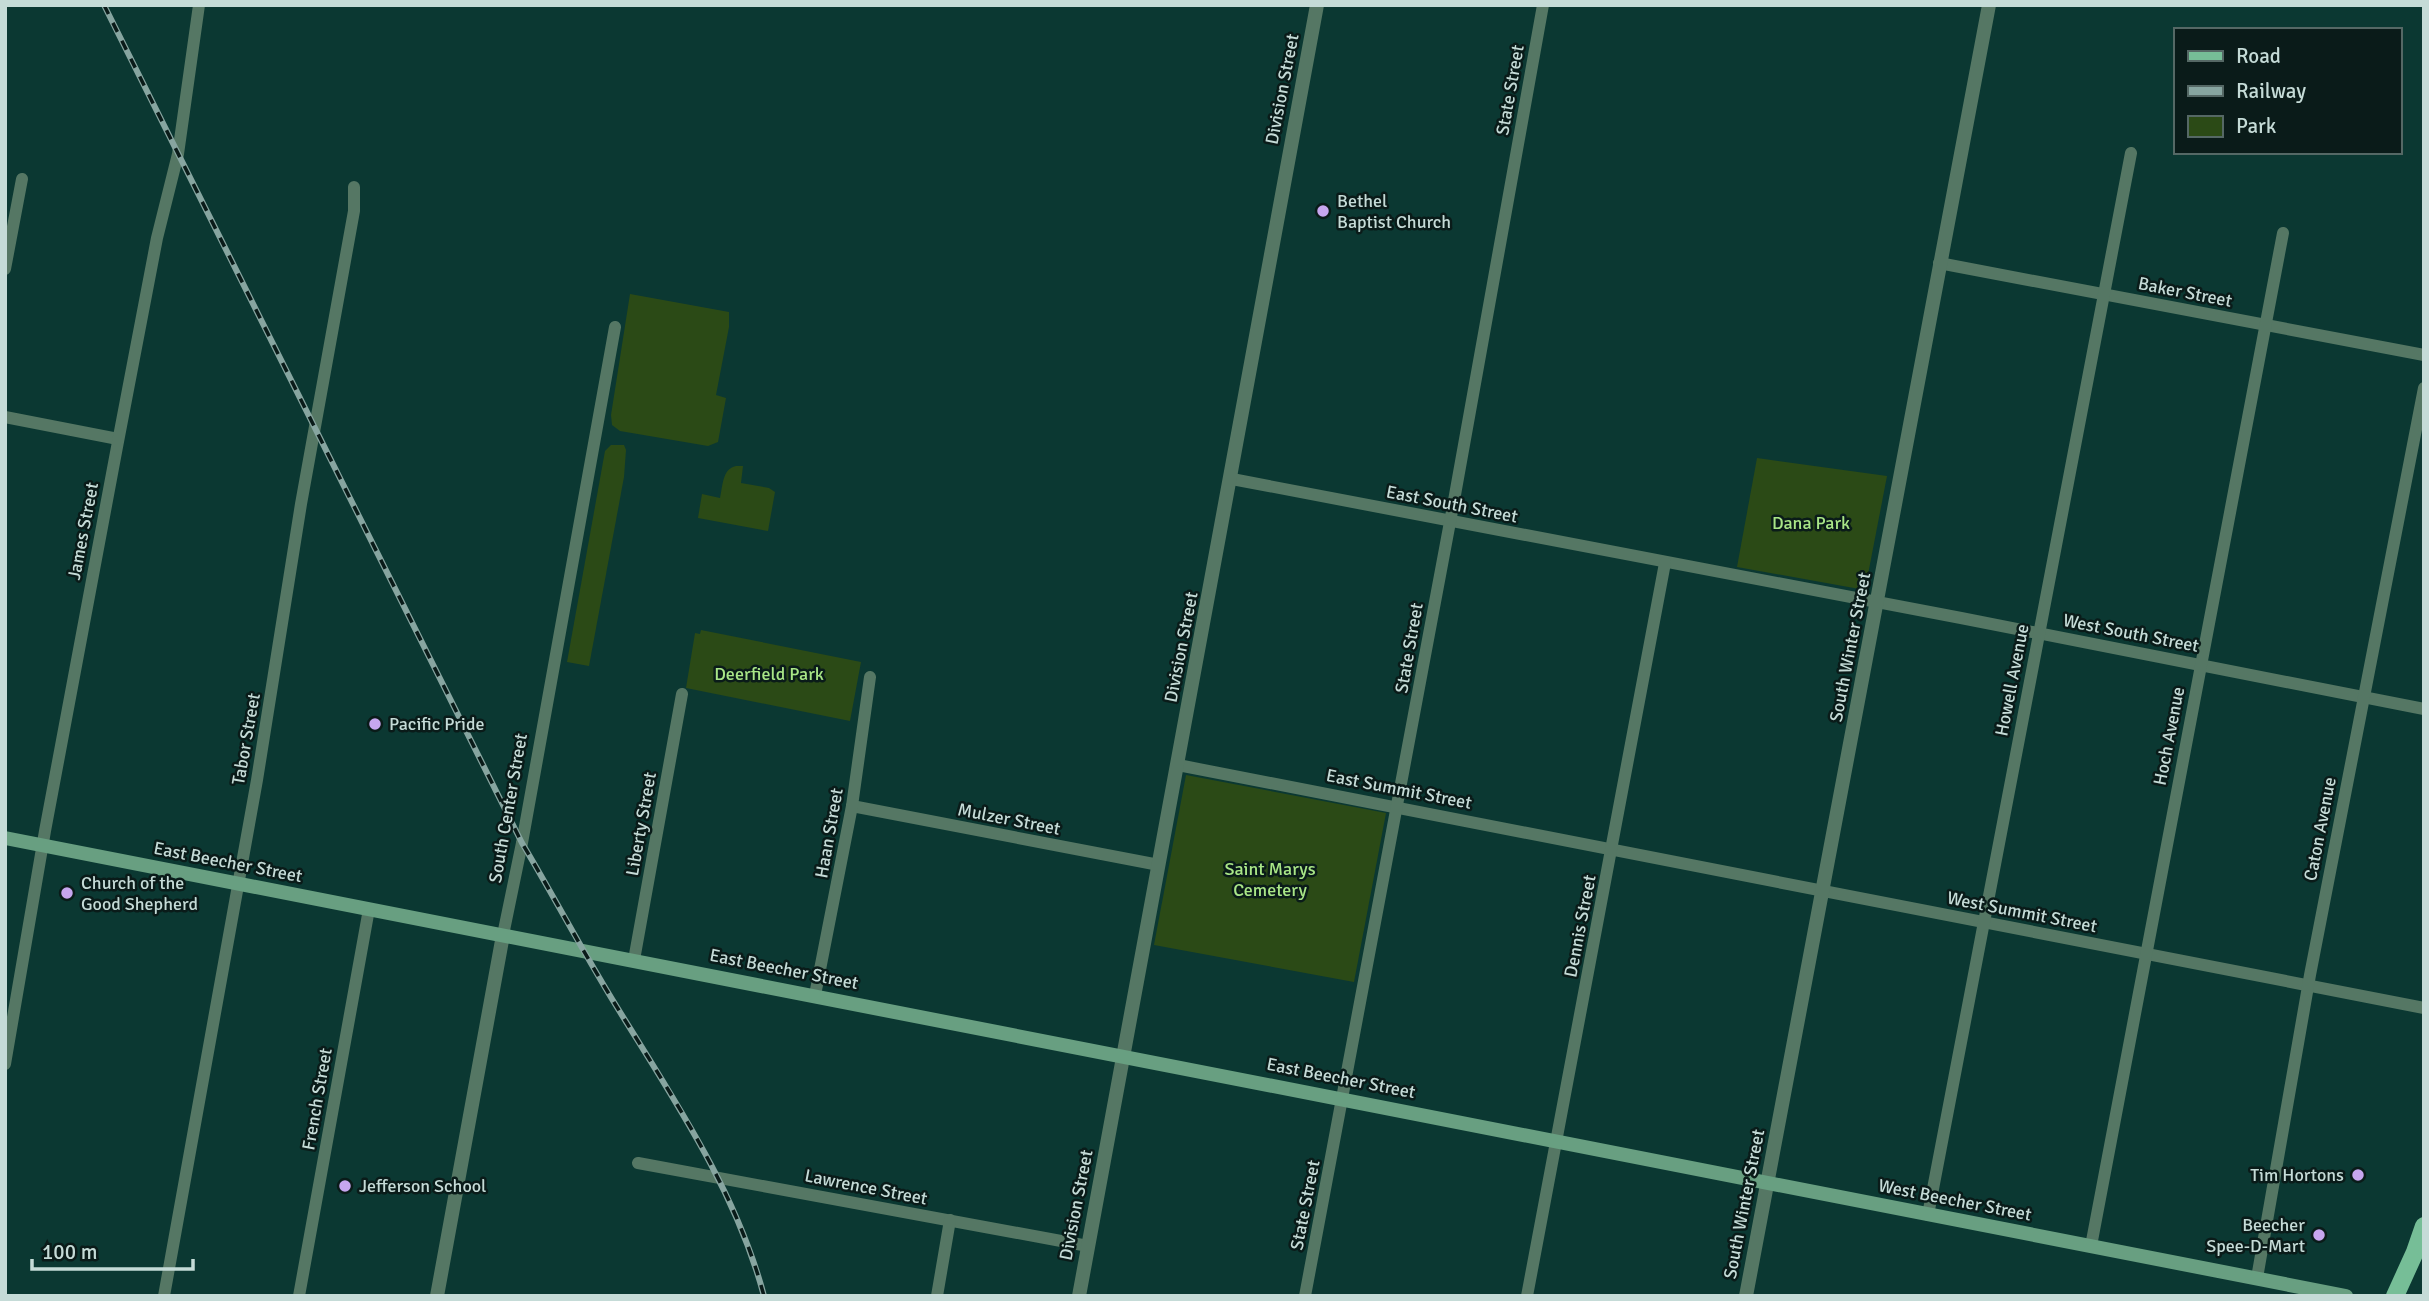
<svg xmlns="http://www.w3.org/2000/svg" width="2429" height="1301" viewBox="0 0 2429 1301" font-family="Signika,sans-serif">
<style>
.green{fill:#2b4a16}
.lines{fill:none;stroke-linecap:round;stroke-linejoin:round}
.minor{stroke:#557764;stroke-width:12}
.tertiary{stroke:#557764;stroke-width:14}
.secondary{stroke:#689f81;stroke-width:14}
.primary{stroke:#76be97;stroke-width:18}
.rail-casing{stroke:#87a5a0;stroke-width:6}
.rail{stroke:#0a1b19;stroke-width:3.5;stroke-dasharray:10;stroke-linecap:butt}
.poi-dot{fill:#c7a6ef;stroke:#0a1b19;stroke-width:2.5}
.labels{text-anchor:middle;stroke-width:5;stroke-linejoin:round;paint-order:stroke}
.street-label{font-size:18px;fill:#c5dbd7;stroke:#0a1b19}
.poi-label{font-size:18px;fill:#c5dbd7;stroke:#0a1b19;text-anchor:start}
.park-label{font-size:18px;fill:#a9e687;stroke:#0a1b19}
</style>
<rect width="100%" height="100%" fill="#0b3832"/>
<g class="green">
<polygon points="630,294 729,312 729,327 716,395 726,398 718,442 708,446 620,431 612,425 611,415"/>
<polygon points="611,445 624,445 626,450 624,477 589,666 567,662 605,451"/>
<polygon points="1757,458 1887,476 1865,590 1737,567"/>
<path d="M 736,466 L 743,466 L 741,483 L 769,488 L 775,492 L 768,531 L 698,518 L 702,494 L 720,498 C 723,486 722,469 736,466 Z"/>
<polygon points="701,630 861,662 850,721 686,688 695,633 700,634"/>
<polygon points="1186,775 1386,813 1354,982 1154,945"/>
</g>
<g class="lines">
<g class="minor">
<polyline points="1939,263 2424,355"/>
<polyline points="5,269 22,179"/>
<polyline points="5,417 118,439"/>
<polyline points="1232,479 1961,618 2424,709"/>
<polyline points="1178,765 2424,1008"/>
<polyline points="852,806 1159,865"/>
<polyline points="503,935 522,843 615,327"/>
<polyline points="634,960 682,694"/>
<polyline points="815,995 852,806 870,677"/>
<polyline points="5,1064 45,831 117,447 157,238 178,154 199,5"/>
<polyline points="638,1163 1088,1246"/>
<polyline points="1928,1215 2131,153"/>
<polyline points="2091,1246 2283,233"/>
<polyline points="2257,1278 2310,975 2424,388"/>
<polyline points="164,1296 257,780 301,504 354,211 354,187"/>
<polyline points="299,1296 369,909"/>
<polyline points="937,1296 950,1220"/>
<polyline points="1305,1296 1453,506 1543,5"/>
<polyline points="1527,1296 1665,563"/>
</g>
<g class="tertiary">
<polyline points="437,1296 503,935"/>
<polyline points="1079,1296 1317,5"/>
<polyline points="1746,1296 1989,5"/>
</g>
<polyline class="secondary" points="5,838 2346,1296"/>
<polyline class="primary" points="2395,1296 2415,1252 2424,1226"/>
<defs>
<path id="rail" d="M 104,5 L 522,843 C 553,895 581,948 612,999 C 670,1094 735,1187 764,1296"/>
</defs>
<use href="#rail" class="rail-casing"/>
<use href="#rail" class="rail"/>
</g>
<g class="poi-dot">
<circle cx="1323" cy="211" r="7"/>
<circle cx="375" cy="724" r="7"/>
<circle cx="67" cy="893" r="7"/>
<circle cx="2358" cy="1175" r="7"/>
<circle cx="345" cy="1186" r="7"/>
<circle cx="2319" cy="1235" r="7"/>
</g>
<g class="labels">
<g class="street-label">
<text transform="translate(1282 89) rotate(-79)" y="6">Division Street</text>
<text transform="translate(1510 90) rotate(-80)" y="6">State Street</text>
<text transform="translate(2185 292) rotate(11)" y="6">Baker Street</text>
<text transform="translate(1452 504) rotate(11)" y="6">East South Street</text>
<text transform="translate(83 531) rotate(-79)" y="6">James Street</text>
<text transform="translate(2131 633) rotate(11)" y="6">West South Street</text>
<text transform="translate(1181 647) rotate(-79)" y="6">Division Street</text>
<text transform="translate(1850 647) rotate(-79)" y="6">South Winter Street</text>
<text transform="translate(1409 648) rotate(-80)" y="6">State Street</text>
<text transform="translate(2012 680) rotate(-79)" y="6">Howell Avenue</text>
<text transform="translate(2169 736) rotate(-79)" y="6">Hoch Avenue</text>
<text transform="translate(246 739) rotate(-80)" y="6">Tabor Street</text>
<text transform="translate(1399 789) rotate(11)" y="6">East Summit Street</text>
<text transform="translate(508 808) rotate(-80)" y="6">South Center Street</text>
<text transform="translate(1009 819) rotate(11)" y="6">Mulzer Street</text>
<text transform="translate(641 824) rotate(-80)" y="6">Liberty Street</text>
<text transform="translate(2320 829) rotate(-79)" y="6">Caton Avenue</text>
<text transform="translate(829 833) rotate(-80)" y="6">Haan Street</text>
<text transform="translate(228 862) rotate(11)" y="6">East Beecher Street</text>
<text transform="translate(2022 912) rotate(11)" y="6">West Summit Street</text>
<text transform="translate(1580 926) rotate(-79)" y="6">Dennis Street</text>
<text transform="translate(784 969) rotate(11)" y="6">East Beecher Street</text>
<text transform="translate(1341 1078) rotate(11)" y="6">East Beecher Street</text>
<text transform="translate(317 1099) rotate(-80)" y="6">French Street</text>
<text transform="translate(866 1187) rotate(11)" y="6">Lawrence Street</text>
<text transform="translate(1955 1200) rotate(11)" y="6">West Beecher Street</text>
<text transform="translate(1744 1204) rotate(-79)" y="6">South Winter Street</text>
<text transform="translate(1076 1205) rotate(-79)" y="6">Division Street</text>
<text transform="translate(1305 1205) rotate(-79)" y="6">State Street</text>
</g>
<g class="poi-label">
<text x="1337" y="207">Bethel<tspan x="1337" dy="21">Baptist Church</tspan></text>
<text x="389" y="730">Pacific Pride</text>
<text x="81" y="889">Church of the<tspan x="81" dy="21">Good Shepherd</tspan></text>
<text x="2344" y="1181" text-anchor="end">Tim Hortons</text>
<text x="359" y="1192">Jefferson School</text>
<text x="2305" y="1231" text-anchor="end">Beecher<tspan x="2305" dy="21">Spee-D-Mart</tspan></text>
</g>
<g class="park-label">
<text x="1811" y="529">Dana Park</text>
<text x="769" y="680">Deerfield Park</text>
<text x="1270" y="875">Saint Marys<tspan x="1270" dy="21">Cemetery</tspan></text>
</g>
</g>
<rect width="2429" height="1301" fill="none" stroke="#c5dbd7" stroke-width="14"/>
<rect x="2174" y="28" width="228" height="126" fill="#0a1b19" stroke="#556865" stroke-width="2"/>
<rect x="2188" y="51" width="35" height="10" fill="#76be97" stroke="#556865" stroke-width="2"/>
<text x="2236" y="63" font-size="21" fill="#c5dbd7">Road</text>
<rect x="2188" y="86" width="35" height="10" fill="#87a5a0" stroke="#556865" stroke-width="2"/>
<text x="2236" y="98" font-size="21" fill="#c5dbd7">Railway</text>
<rect x="2188" y="116" width="35" height="21" fill="#2b4a16" stroke="#556865" stroke-width="2"/>
<text x="2236" y="133" font-size="21" fill="#c5dbd7">Park</text>
<path d="M32 1259v10h161v-10" fill="none" stroke="#c5dbd7" stroke-width="3.5"/>
<text x="42" y="1259" font-size="21" fill="#c5dbd7" stroke="#0a1b19" stroke-width="5" paint-order="stroke">100 m</text>
</svg>
